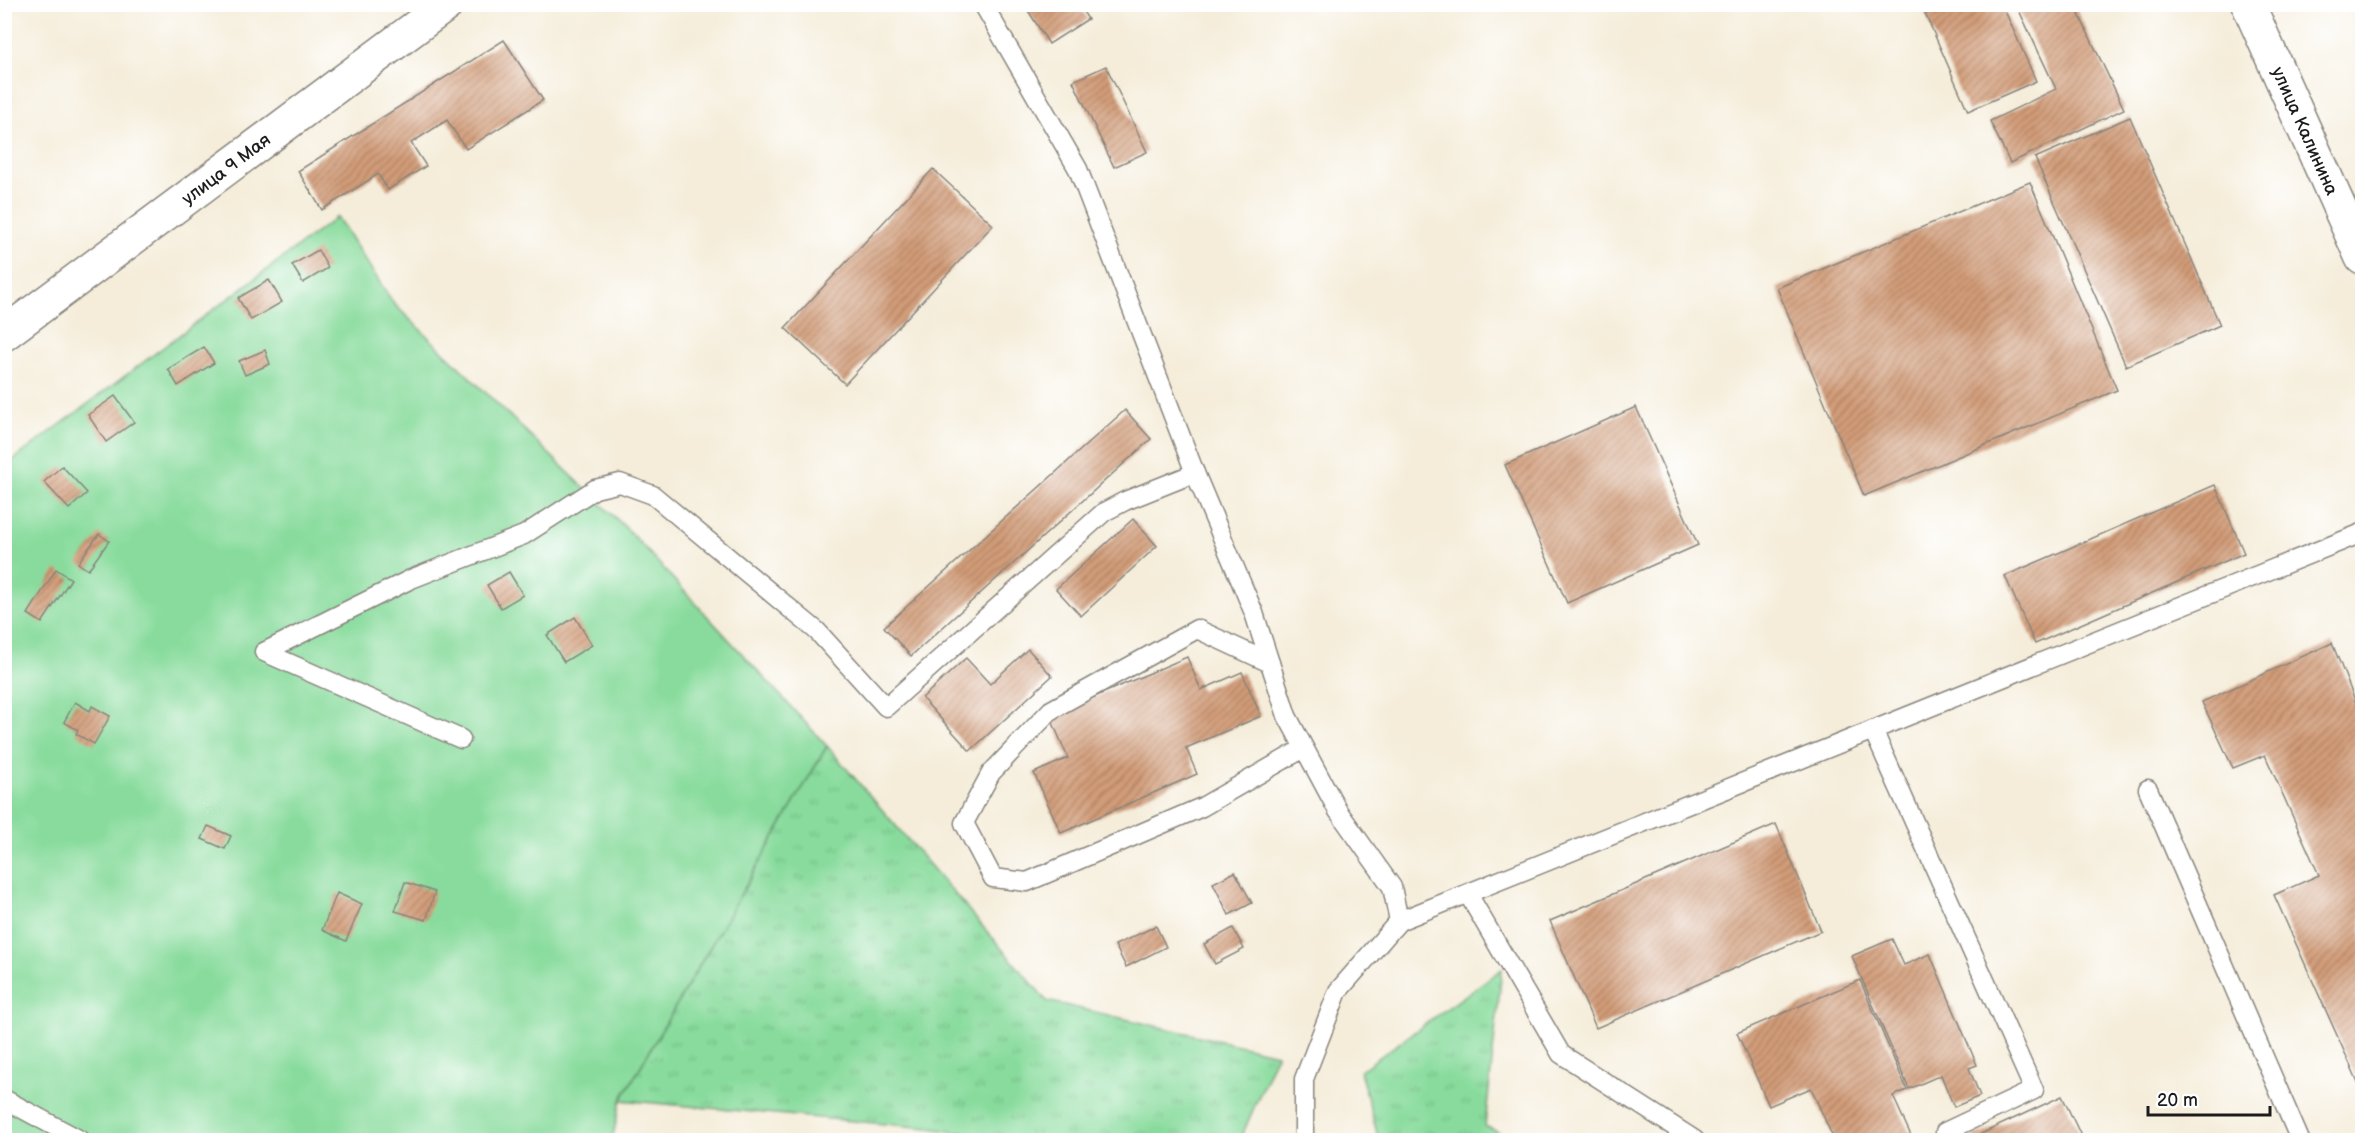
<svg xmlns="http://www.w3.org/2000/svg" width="2367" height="1145" viewBox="0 0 2367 1145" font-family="'Balsamiq Sans',sans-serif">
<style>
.grass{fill:url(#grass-tufts);stroke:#527c5c;stroke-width:1.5}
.garden{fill:#88db9c;stroke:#527c5c;stroke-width:1.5}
.building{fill:url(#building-hatch)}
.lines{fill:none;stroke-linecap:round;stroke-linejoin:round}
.service-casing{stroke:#88847b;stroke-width:21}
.tertiary-casing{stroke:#88847b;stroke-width:36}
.secondary-casing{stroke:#88847b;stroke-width:36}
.service{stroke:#fff;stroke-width:18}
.tertiary{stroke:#fff;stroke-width:33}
.secondary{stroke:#fff;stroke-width:33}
.labels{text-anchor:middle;stroke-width:4.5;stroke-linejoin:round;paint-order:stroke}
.street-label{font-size:18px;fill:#1c1c1c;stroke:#fff}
</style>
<defs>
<pattern id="grass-tufts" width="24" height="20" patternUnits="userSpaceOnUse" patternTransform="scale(1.5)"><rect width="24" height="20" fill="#88db9c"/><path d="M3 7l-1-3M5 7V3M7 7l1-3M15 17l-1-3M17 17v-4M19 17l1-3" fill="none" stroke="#75bb86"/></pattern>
<pattern id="building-hatch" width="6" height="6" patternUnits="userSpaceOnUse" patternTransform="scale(1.5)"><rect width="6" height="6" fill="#d29c78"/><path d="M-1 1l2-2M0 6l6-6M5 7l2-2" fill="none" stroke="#aa7e62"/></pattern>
</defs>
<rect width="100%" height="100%" fill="#fff"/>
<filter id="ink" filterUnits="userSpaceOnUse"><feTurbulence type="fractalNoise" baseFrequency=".0167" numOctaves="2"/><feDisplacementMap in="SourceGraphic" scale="12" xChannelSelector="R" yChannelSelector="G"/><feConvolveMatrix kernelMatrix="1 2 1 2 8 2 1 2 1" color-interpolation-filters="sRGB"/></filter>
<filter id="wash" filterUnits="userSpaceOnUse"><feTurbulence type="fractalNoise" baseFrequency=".008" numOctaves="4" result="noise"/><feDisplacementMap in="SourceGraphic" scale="24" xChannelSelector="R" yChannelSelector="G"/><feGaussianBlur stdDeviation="1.35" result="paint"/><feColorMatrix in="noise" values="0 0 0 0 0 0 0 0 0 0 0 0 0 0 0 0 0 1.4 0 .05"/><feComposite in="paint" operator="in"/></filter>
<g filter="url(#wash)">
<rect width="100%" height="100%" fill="#f5edda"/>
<g class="grass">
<polygon points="827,746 1047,1001 1277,1054 1240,1140 1004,1140 929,1128 621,1100"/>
<polygon points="1502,969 1485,1126 1515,1140 1379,1140 1360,1071"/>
</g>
<polygon class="garden" points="337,217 394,304 629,531 827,746 621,1100 612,1140 5,1140 5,466"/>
<g id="blocks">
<g class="building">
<polygon points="1024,4 1078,4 1088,19 1049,44"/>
<polygon points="1921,4 2002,4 2036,81 1968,111"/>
<polygon points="2016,4 2074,4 2124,109 2010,163 1990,121 2056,89"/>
<polygon points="504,40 543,100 466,149 447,120 411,143 426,166 388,190 378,174 322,210 298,171"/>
<polygon points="1106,66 1147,152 1114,167 1073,81"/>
<polygon points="2130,117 2220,325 2126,366 2035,158"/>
<polygon points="933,169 993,225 845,384 785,328"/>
<polygon points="2030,182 2117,390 1864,496 1777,288"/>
<polygon points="318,250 328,268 303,283 292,265"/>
<polygon points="269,280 282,302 251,320 238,298"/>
<polygon points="204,347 214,363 178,386 168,369"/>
<polygon points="265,350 270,364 245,375 239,361"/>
<polygon points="115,396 134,422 106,442 88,415"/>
<polygon points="1636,407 1698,545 1567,603 1505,465"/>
<polygon points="1125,410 1151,439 911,656 884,627"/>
<polygon points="62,466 87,493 69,509 44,482"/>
<polygon points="2215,485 2244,553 2035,644 2005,576"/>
<polygon points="1133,519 1157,546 1081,616 1056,589"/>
<polygon points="99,534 109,541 88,570 78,563"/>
<polygon points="56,569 71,579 42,623 28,614"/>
<polygon points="509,572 523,595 501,608 487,585"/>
<polygon points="575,617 592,645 564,662 547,635"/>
<polygon points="2332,643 2362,718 2362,1091 2274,895 2319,875 2265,755 2233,768 2202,702"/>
<polygon points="1028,649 1052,676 970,751 922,698 966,658 990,684"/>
<polygon points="1187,657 1201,690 1242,672 1261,716 1186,748 1197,774 1061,833 1034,773 1068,758 1050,716"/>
<polygon points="75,702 90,711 92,706 110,716 94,744 76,734 78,730 64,722"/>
<polygon points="1776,824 1821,931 1596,1028 1550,921"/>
<polygon points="208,826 231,836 225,849 202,839"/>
<polygon points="1235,872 1252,903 1229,915 1213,883"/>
<polygon points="405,882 435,892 426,920 395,911"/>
<polygon points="337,893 362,904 346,941 322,930"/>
<polygon points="1156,926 1166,947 1126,967 1115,945"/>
<polygon points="1233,928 1244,949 1215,964 1204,944"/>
<polygon points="1892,939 1904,965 1930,954 1977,1065 1969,1068 1980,1096 1954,1107 1941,1075 1909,1089 1852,956"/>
<polygon points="1860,980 1907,1090 1893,1096 1913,1140 1834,1140 1811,1088 1769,1106 1737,1033"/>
<polygon points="2062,1096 2083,1140 1968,1140"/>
</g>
</g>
</g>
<g filter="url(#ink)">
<use href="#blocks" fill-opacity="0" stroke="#88847b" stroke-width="1.5"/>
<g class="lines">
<defs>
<g id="service">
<polyline points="983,4 1078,169 1195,473 1254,613 1287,716 1338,811 1392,887 1399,921 1338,991 1304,1079 1304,1140"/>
<polyline points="1270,663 1197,629 1051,710 991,773 964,823 993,878 1027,882 1202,807 1304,748"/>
<polyline points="1873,730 2034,1090 1945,1132"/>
<polyline points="461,739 264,652 411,579 524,535 595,489 620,483 653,495 817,631 886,707 1104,512 1125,501 1195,473"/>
<polyline points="2148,789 2300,1140"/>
<polyline points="1468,894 1561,1054 1695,1140"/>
<polyline points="1399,921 2362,533"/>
<polyline points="4,1099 80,1140"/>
</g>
<polyline id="tertiary" points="2248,4 2362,258"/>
<polyline id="secondary" points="4,334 447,4"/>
</defs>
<use href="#service" class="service-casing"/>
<use href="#tertiary" class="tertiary-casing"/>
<use href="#secondary" class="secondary-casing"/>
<use href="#service" class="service"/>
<use href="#tertiary" class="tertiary"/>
<use href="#secondary" class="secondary"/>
</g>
</g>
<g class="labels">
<g class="street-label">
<text transform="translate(2305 131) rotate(66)" y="6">улица Калинина</text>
<text transform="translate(226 169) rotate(-37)" y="6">улица 9 Мая</text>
</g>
</g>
<rect width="2367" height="1145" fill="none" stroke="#fff" stroke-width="24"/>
<path d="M2148 1106v9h122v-9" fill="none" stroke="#1c1c1c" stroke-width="3"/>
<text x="2157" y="1106" font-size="18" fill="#1c1c1c" stroke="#ffffff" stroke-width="4.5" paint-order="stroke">20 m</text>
</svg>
